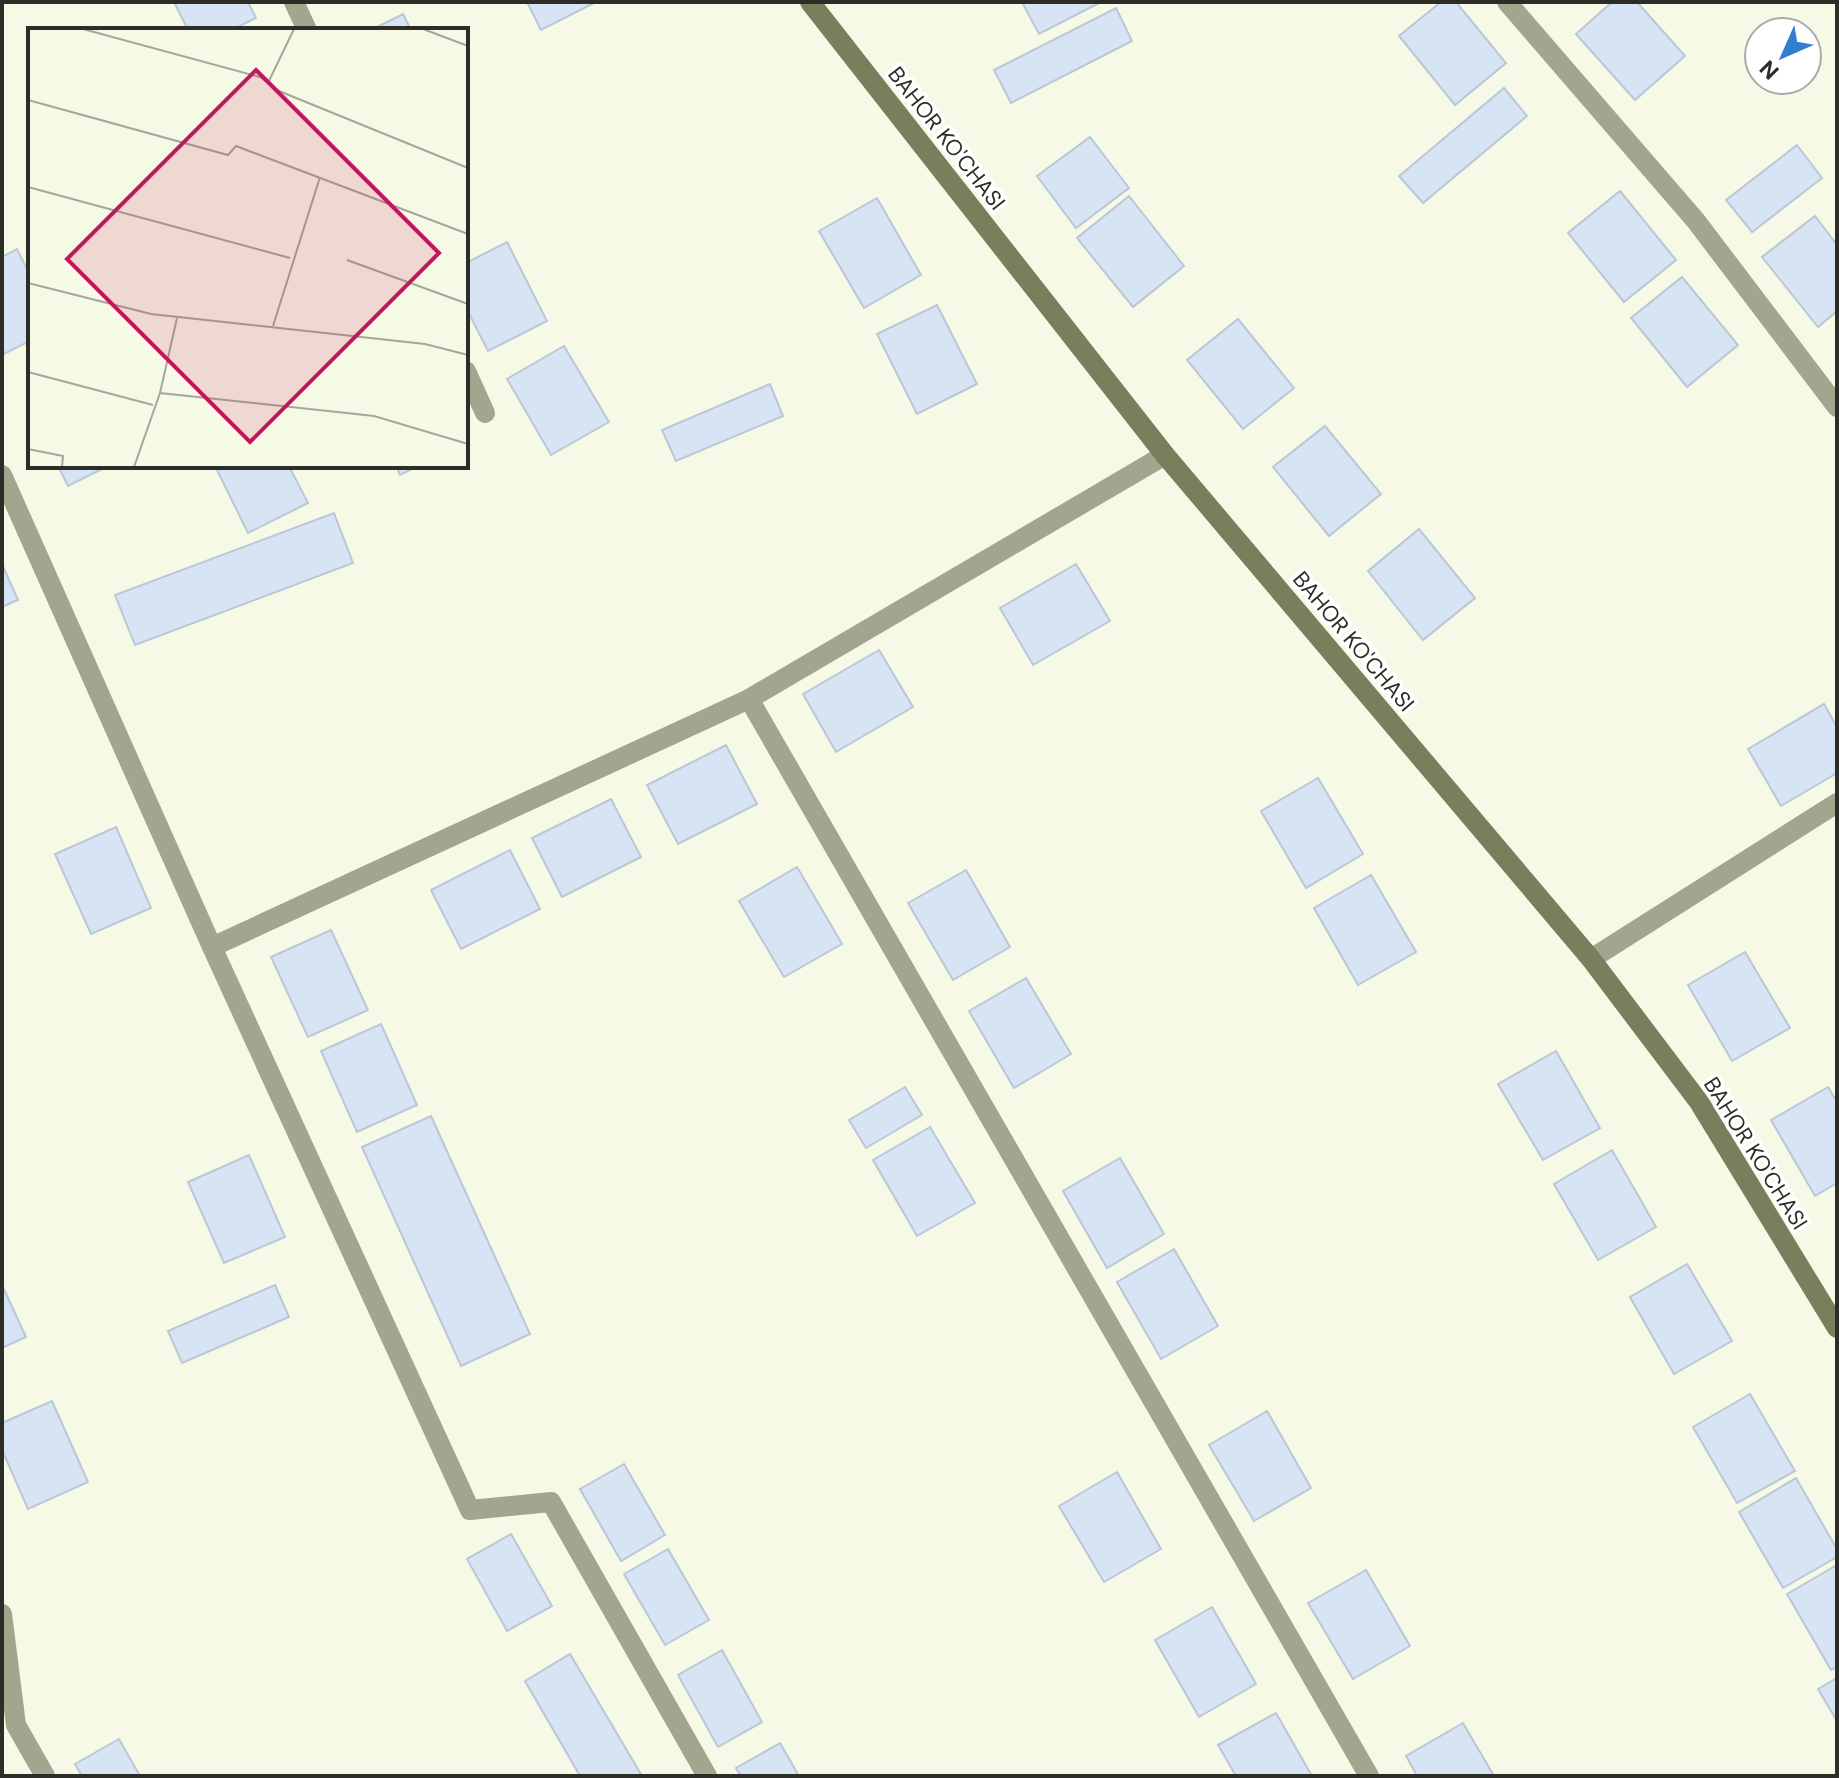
<svg xmlns="http://www.w3.org/2000/svg" width="1839" height="1778" viewBox="0 0 1839 1778" font-family="'DM Sans',sans-serif">
<style>
.building{fill:#d7e4f4;stroke:#bac7d7;stroke-width:2}
.lines{fill:none;stroke-linecap:round;stroke-linejoin:round}
.street{stroke:#a3a58e;stroke-width:20}
.secondary{stroke:#7b7e5d;stroke-width:20}
.labels{text-anchor:middle;stroke-width:7;stroke-linejoin:round;paint-order:stroke}
.street-label{font-size:22px;fill:#2c2d26;stroke:#fff}
.inset-road{fill:none;stroke:#a5a799;stroke-width:2}
.view{fill:#c2185b;fill-opacity:0.15;stroke:#c2185b;stroke-width:4}
.inset-edge{fill:none;stroke:#2c2d26;stroke-width:4}
</style>
<rect width="100%" height="100%" fill="#f6f9e5"/>
<g class="building">
<polygon points="174,2 248,2 256,18 232,30 188,30"/>
<polygon points="527,2 596,2 541,30"/>
<polygon points="1022,2 1101,2 1039,34"/>
<polygon points="1441,2 1456,2 1506,63 1455,105 1399,36"/>
<polygon points="1612,2 1637,2 1685,56 1635,100 1576,34"/>
<polygon points="1116,8 1132,41 1011,103 994,70"/>
<polygon points="403,14 411,30 371,30"/>
<polygon points="1504,88 1527,116 1423,203 1399,176"/>
<polygon points="1090,137 1129,188 1076,228 1037,176"/>
<polygon points="1797,145 1822,178 1752,232 1726,200"/>
<polygon points="1620,191 1676,260 1624,302 1568,233"/>
<polygon points="1129,196 1184,266 1133,307 1077,238"/>
<polygon points="877,198 921,275 864,308 819,231"/>
<polygon points="1815,216 1837,245 1837,311 1818,327 1762,257"/>
<polygon points="507,242 547,321 488,351 466,308 466,263"/>
<polygon points="17,249 30,275 30,341 2,355 2,257"/>
<polygon points="1682,277 1738,345 1687,387 1631,318"/>
<polygon points="937,305 977,384 917,414 877,334"/>
<polygon points="1238,319 1294,388 1243,429 1187,360"/>
<polygon points="564,346 609,422 551,455 507,379"/>
<polygon points="770,384 783,416 676,461 662,430"/>
<polygon points="1325,426 1381,494 1329,536 1273,467"/>
<polygon points="58,466 108,466 68,486"/>
<polygon points="215,466 289,466 308,503 248,533"/>
<polygon points="396,466 418,466 400,475"/>
<polygon points="334,513 353,563 135,645 115,595"/>
<polygon points="1419,529 1475,598 1423,640 1368,571"/>
<polygon points="2,564 18,600 2,607"/>
<polygon points="1076,564 1110,621 1033,665 1000,608"/>
<polygon points="879,650 913,707 836,752 803,694"/>
<polygon points="1824,704 1837,727 1837,773 1781,806 1748,749"/>
<polygon points="726,745 757,804 678,844 647,785"/>
<polygon points="1318,778 1363,854 1306,888 1261,811"/>
<polygon points="611,799 641,857 562,897 532,838"/>
<polygon points="116,827 151,908 91,934 55,854"/>
<polygon points="510,850 540,909 461,949 431,890"/>
<polygon points="797,867 842,944 784,977 739,901"/>
<polygon points="966,870 1010,947 953,980 908,903"/>
<polygon points="1371,875 1416,952 1358,985 1314,908"/>
<polygon points="331,930 368,1010 308,1037 271,957"/>
<polygon points="1745,952 1790,1028 1732,1061 1688,985"/>
<polygon points="1026,978 1071,1054 1014,1088 969,1011"/>
<polygon points="381,1024 417,1105 357,1132 321,1051"/>
<polygon points="1556,1051 1600,1128 1543,1160 1498,1084"/>
<polygon points="905,1087 922,1115 866,1148 849,1120"/>
<polygon points="1828,1087 1837,1102 1837,1183 1815,1196 1771,1120"/>
<polygon points="431,1116 530,1334 461,1366 362,1147"/>
<polygon points="930,1127 975,1203 917,1236 873,1160"/>
<polygon points="1612,1150 1656,1227 1598,1260 1554,1184"/>
<polygon points="249,1155 285,1237 224,1263 188,1182"/>
<polygon points="1120,1158 1164,1234 1107,1268 1063,1191"/>
<polygon points="1174,1249 1218,1326 1161,1359 1117,1282"/>
<polygon points="1687,1264 1732,1341 1674,1374 1630,1297"/>
<polygon points="2,1285 26,1337 2,1348"/>
<polygon points="275,1285 289,1317 182,1363 168,1331"/>
<polygon points="1750,1394 1795,1471 1737,1503 1693,1427"/>
<polygon points="52,1401 88,1482 28,1509 2,1450 2,1423"/>
<polygon points="1267,1411 1311,1488 1254,1521 1209,1445"/>
<polygon points="624,1464 665,1535 621,1561 580,1489"/>
<polygon points="1117,1472 1161,1549 1104,1582 1059,1506"/>
<polygon points="1796,1478 1837,1549 1837,1557 1783,1588 1739,1512"/>
<polygon points="511,1534 552,1606 507,1631 467,1559"/>
<polygon points="668,1549 709,1620 665,1645 624,1574"/>
<polygon points="1837,1565 1837,1667 1831,1670 1787,1594"/>
<polygon points="1366,1570 1410,1646 1353,1679 1308,1603"/>
<polygon points="1212,1607 1256,1684 1199,1717 1155,1640"/>
<polygon points="722,1650 762,1722 718,1747 678,1675"/>
<polygon points="570,1654 642,1776 580,1776 525,1681"/>
<polygon points="1837,1678 1837,1721 1818,1689"/>
<polygon points="1276,1713 1312,1776 1236,1776 1218,1745"/>
<polygon points="1463,1723 1494,1776 1417,1776 1406,1756"/>
<polygon points="119,1739 140,1776 82,1776 75,1764"/>
<polygon points="780,1743 799,1776 741,1776 736,1768"/>
</g>
<g class="lines">
<g class="street">
<polyline points="294,2 307,30"/>
<polyline points="1507,2 1696,221 1837,407"/>
<polyline points="466,371 485,413"/>
<polyline points="2,475 212,947 470,1510 551,1502 707,1776"/>
<polyline points="749,699 1369,1776"/>
<polyline points="212,947 749,699 1165,455"/>
<polyline points="1591,959 1837,803"/>
<polyline points="2,1614 16,1725 45,1776"/>
</g>
<polyline class="secondary" points="810,2 1165,455 1591,959 1699,1102 1837,1328"/>
</g>
<g class="labels">
<g class="street-label">
<text transform="translate(947 138) rotate(52)" y="8">BAHOR KO'CHASI</text>
<text transform="translate(1354 641) rotate(50)" y="8">BAHOR KO'CHASI</text>
<text transform="translate(1756 1153) rotate(58)" y="8">BAHOR KO'CHASI</text>
</g>
</g>
<g transform="translate(28 28)">
<rect width="440" height="440" fill="#f6f9e5"/>
<path class="inset-road" d="M 55,1 L 232,49 L 251,63 L 440,140M 395,1 L 440,18M 240,55 L 266,1M 0,72 L 200,127 L 208,118 L 440,206M 0,159 L 262,230M 319,232 L 440,276M 0,255 L 123,286 L 397,316 L 440,327M 245,298 L 292,149M 0,344 L 125,377M 132,365 L 346,388 L 440,416M 0,421 L 35,428 L 34,439M 106,439 L 132,365 L 149,290"/>
<path class="view" d="M 228,42 L 411,225 L 222,414 L 39,231 Z"/>
<rect width="440" height="440" class="inset-edge"/>
</g>
<rect width="1839" height="1778" fill="none" stroke="#2c2d26" stroke-width="8"/>
<g transform="translate(1783 56) rotate(225)"><circle r="38" fill="#ffffff" stroke="#ababa8" stroke-width="2"/>
<path d="M0-6L14 30L0 20L-14 30Z" fill="#327fcf"/>
<text y="-12" font-size="22" font-weight="bold" text-anchor="middle" fill="#2c2d26">N</text>
</g>
</svg>
